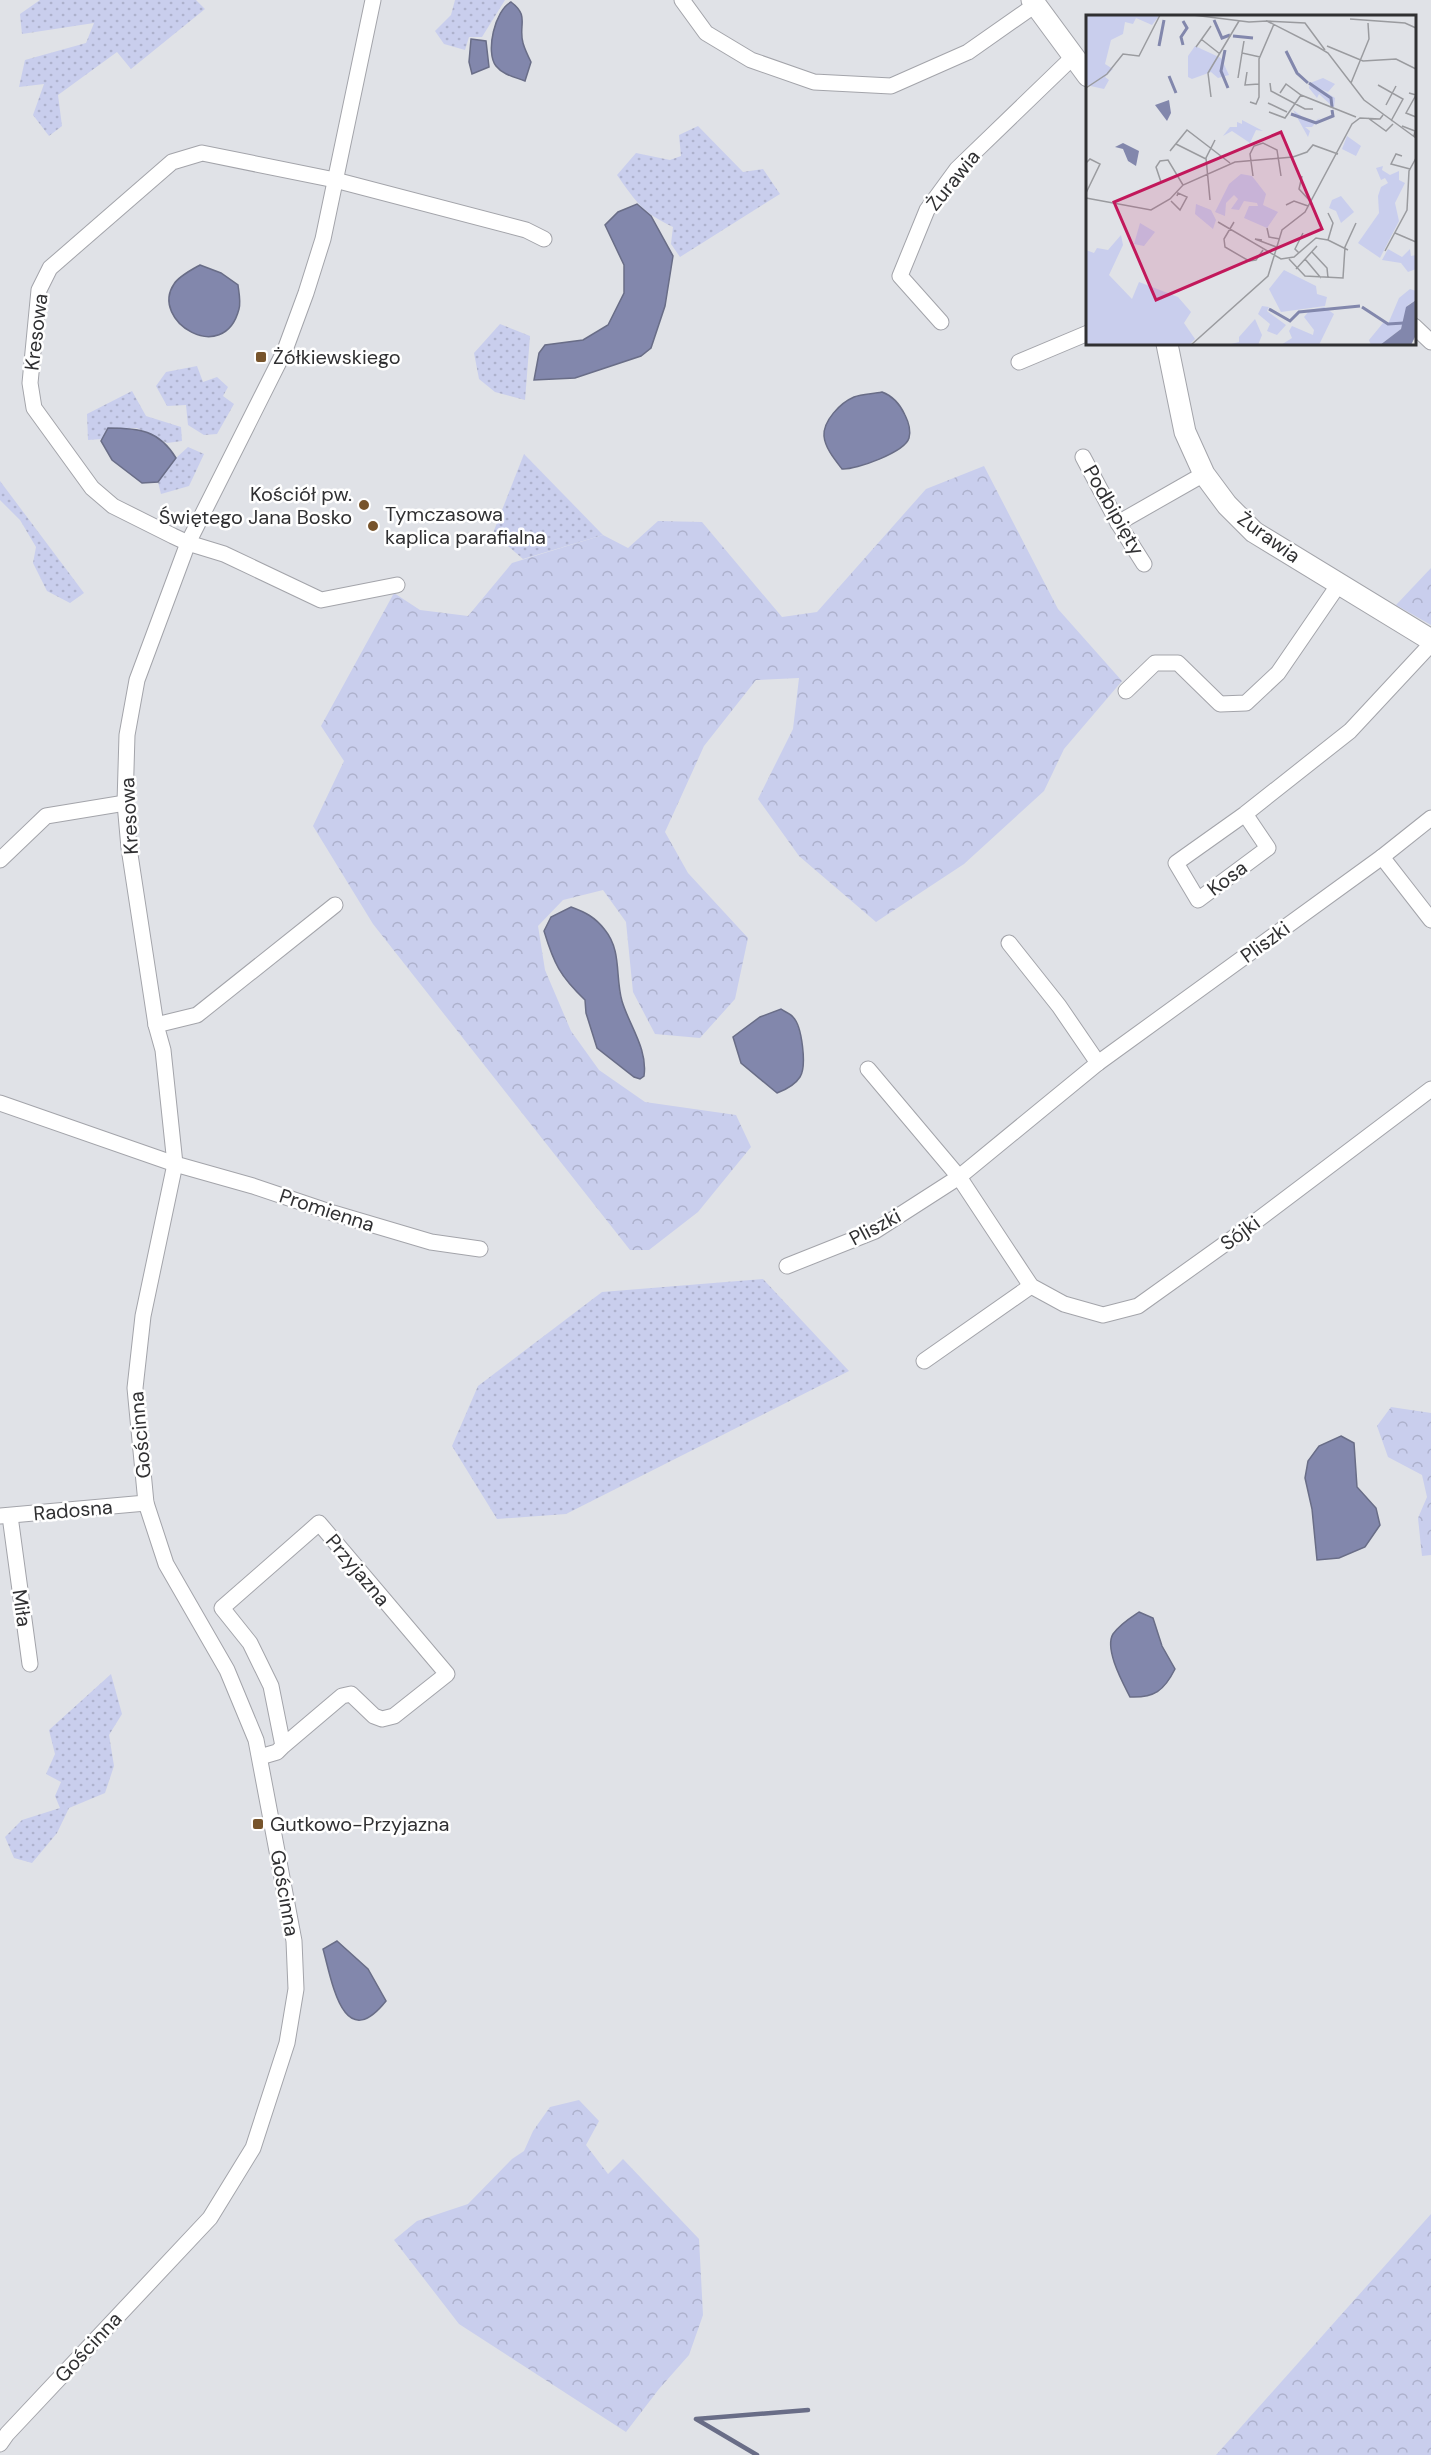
<svg xmlns="http://www.w3.org/2000/svg" width="1431" height="2455" viewBox="0 0 1431 2455" font-family="'DM Sans',sans-serif">
<style>
.grass{fill:url(#grass-dots)}
.forest{fill:url(#forest-crowns)}
.water{fill:#8287ac;stroke:#696d87;stroke-width:1.5}
.lines{fill:none;stroke-linecap:round;stroke-linejoin:round}
.stream{stroke:#696d87;stroke-width:4.5}
.street-casing{stroke:#a3a4aa;stroke-width:17}
.secondary-casing{stroke:#a3a4aa;stroke-width:23}
.street{stroke:#fff;stroke-width:15}
.secondary{stroke:#fff;stroke-width:21}
.poi-dot{fill:#77542c;stroke:#fff;stroke-width:2}
.labels{text-anchor:middle;stroke-width:5;stroke-linejoin:round;paint-order:stroke}
.street-label{font-size:20px;fill:#303032;stroke:#fff}
.poi-label{font-size:20px;fill:#303032;stroke:#fff;text-anchor:start}
.inset-river{fill:none;stroke:#8287ac;stroke-width:3}
.inset-road{fill:none;stroke:#9a9b9f;stroke-width:1.5}
.view{fill:#c2185b;fill-opacity:0.15;stroke:#c2185b;stroke-width:3}
.inset-edge{fill:none;stroke:#303032;stroke-width:3}
</style>
<defs>
<pattern id="grass-dots" width="8" height="8" patternUnits="userSpaceOnUse" patternTransform="scale(1.5)"><rect width="8" height="8" fill="#c9ceed"/><path d="M2 2h.1M6 6h.1" fill="none" stroke="#adb1cc" stroke-width="1.8" stroke-linecap="round"/></pattern>
<pattern id="forest-crowns" width="20" height="18" patternUnits="userSpaceOnUse" patternTransform="scale(1.5)"><rect width="20" height="18" fill="#c9ceed"/><path d="M2 6a3 3 0 1 1 6 0M12 15a3 3 0 1 1 6 0" fill="none" stroke="#adb1cc"/></pattern>
</defs>
<rect width="100%" height="100%" fill="#e0e2e7"/>
<g class="grass">
<polygon points="40,0 196,0 205,9 131,69 117,52 58,95 62,126 49,136 33,115 44,84 19,87 25,60 86,43 94,23 22,34 20,14"/>
<polygon points="455,0 505,0 482,37 469,37 465,50 444,44 435,31 451,15"/>
<path d="M 698,126 L 743,172 L 763,169 L 780,194 L 680,257 L 671,244 L 673,227 C 642,212 637,203 617,175 L 636,153 L 670,160 L 681,156 L 679,135 Z"/>
<polygon points="500,324 530,336 525,400 495,392 479,379 474,353"/>
<polygon points="197,366 203,382 217,377 228,387 223,396 234,404 217,434 204,435 188,425 186,405 167,406 156,386 166,372"/>
<polygon points="132,391 146,416 181,427 182,441 167,443 137,428 108,428 102,439 88,440 87,414"/>
<polygon points="188,447 204,454 189,486 161,494 158,482 176,458"/>
<polygon points="524,454 603,535 523,559 493,533"/>
<polygon points="0,481 84,593 70,603 47,591 33,563 36,547 20,520 0,500"/>
<polygon points="763,1279 849,1371 566,1514 497,1519 452,1446 478,1386 602,1292"/>
<polygon points="111,1674 122,1714 109,1735 114,1766 105,1793 69,1808 57,1833 32,1863 14,1858 5,1837 22,1820 60,1808 55,1796 61,1782 46,1774 55,1754 49,1730"/>
</g>
<g class="forest">
<polygon points="984,466 1058,609 1122,681 1064,749 1044,791 964,864 876,922 799,856 758,799 793,729 799,678 756,680 704,746 665,832 688,873 748,938 735,999 700,1038 655,1034 633,992 626,922 603,890 563,900 538,926 545,970 571,1031 599,1070 645,1102 736,1115 751,1147 698,1212 649,1250 630,1250 373,924 313,826 344,761 321,726 394,593 420,610 468,616 512,563 603,535 628,548 658,521 702,522 782,617 817,612 926,489"/>
<polygon points="1431,568 1431,625 1396,605"/>
<polygon points="1391,1407 1431,1413 1431,1555 1422,1556 1418,1518 1427,1497 1422,1475 1388,1457 1377,1426"/>
<polygon points="579,2100 599,2121 586,2145 608,2174 623,2159 699,2239 703,2315 689,2355 659,2389 626,2432 459,2324 394,2240 417,2221 468,2204 512,2159 524,2151 533,2131 550,2107"/>
<polygon points="1431,2214 1431,2455 1216,2455"/>
</g>
<g class="water">
<path d="M 511,2 C 530,16 518,25 523,43 C 525,50 528,56 531,62 L 525,81 C 515,77 503,75 496,66 C 485,52 495,10 511,2 Z"/>
<polygon points="471,39 486,41 489,67 472,74 469,62"/>
<polygon points="637,204 651,216 673,256 665,306 651,348 641,356 575,378 534,380 539,353 545,345 583,340 608,325 624,293 624,265 605,225 618,212"/>
<path d="M 200,265 L 221,273 L 238,285 C 239,293 241,302 239,309 C 224,367 149,321 174,284 C 179,276 191,270 200,265 Z"/>
<path d="M 882,392 C 893,396 900,404 905,415 C 908,421 911,431 909,438 C 905,452 856,470 842,469 C 835,460 825,448 824,436 C 823,421 840,403 854,397 C 862,394 873,394 882,392 Z"/>
<path d="M 108,428 C 139,428 159,430 176,458 L 158,482 L 142,483 L 112,460 L 101,441 Z"/>
<path d="M 571,907 C 585,912 595,917 605,930 C 622,951 615,977 622,1001 C 629,1025 648,1049 644,1076 L 640,1079 L 634,1077 L 597,1048 L 586,1013 L 585,1000 C 560,976 554,964 544,931 L 551,917 Z"/>
<path d="M 781,1009 C 785,1012 791,1014 793,1017 C 802,1026 807,1066 800,1077 C 795,1085 785,1090 777,1093 L 741,1063 L 733,1037 L 760,1017 Z"/>
<polygon points="1341,1436 1354,1443 1357,1487 1376,1508 1380,1525 1365,1547 1339,1558 1317,1560 1312,1509 1305,1478 1308,1461 1319,1446"/>
<path d="M 1139,1612 L 1153,1618 L 1162,1646 L 1175,1669 C 1164,1691 1154,1698 1130,1697 C 1123,1683 1104,1649 1113,1634 C 1120,1624 1130,1618 1139,1612 Z"/>
<path d="M 337,1941 L 368,1969 L 386,2001 C 343,2055 332,1981 323,1949 Z"/>
</g>
<g class="lines">
<polyline class="stream" points="757,2455 696,2419 808,2410"/>
<defs>
<g id="street">
<polyline points="682,0 706,33 751,60 814,82 891,86 968,52 1035,5"/>
<polyline points="941,322 900,276 927,210 957,169 1073,57"/>
<polyline points="1414,326 1431,342"/>
<polyline points="1019,362 1088,333"/>
<polyline points="1083,457 1118,523 1144,564"/>
<polyline points="1118,523 1204,474"/>
<polyline points="397,585 321,600 224,554 188,543 173,536 113,506 92,488 34,408 30,383 39,290 50,268 172,162 202,153 335,180 526,230 544,239"/>
<polyline points="1126,691 1155,663 1178,663 1220,704 1246,703 1278,673 1339,584"/>
<polyline points="1245,814 1268,848 1198,900 1176,863 1245,814 1350,731 1431,644"/>
<polyline points="1382,857 1431,920"/>
<polyline points="0,860 46,816 125,803"/>
<polyline points="1009,943 1059,1006 1098,1063"/>
<polyline points="156,1025 197,1015 335,905"/>
<polyline points="868,1069 959,1177 1031,1286 1064,1304 1103,1315 1138,1306 1247,1228 1431,1089"/>
<polyline points="0,1103 175,1164 253,1186 333,1213 431,1242 480,1249"/>
<polyline points="787,1266 875,1231 959,1177 1098,1063 1382,857 1431,818"/>
<polyline points="924,1361 1031,1286"/>
<polyline points="0,1516 146,1503"/>
<polyline points="10,1516 30,1664"/>
<polyline points="260,1757 277,1752 283,1746 271,1686 250,1643 222,1608 319,1523 447,1674 394,1716 382,1719 374,1716 351,1694 342,1696 283,1746"/>
<polyline points="0,2444 7,2434 210,2218 253,2148 287,2043 296,1989 294,1941 256,1740 227,1670 166,1564 146,1503 135,1388 143,1316 175,1164 163,1050 156,1025 129,848 125,803 127,735 137,680 188,543 285,350 306,293 323,239 373,0"/>
</g>
<g id="secondary">
<polyline points="1032,0 1088,76"/>
<polyline points="1167,344 1185,432 1204,474 1227,505 1254,532 1431,640"/>
</g>
</defs>
<use href="#street" class="street-casing"/>
<use href="#secondary" class="secondary-casing"/>
<use href="#street" class="street"/>
<use href="#secondary" class="secondary"/>
</g>
<g class="poi-dot">
<rect x="255" y="351" width="12" height="12" rx="3"/>
<circle cx="364" cy="505" r="6"/>
<circle cx="373" cy="526" r="6"/>
<rect x="252" y="1818" width="12" height="12" rx="3"/>
</g>
<g class="labels">
<g class="street-label">
<text transform="translate(953 180) rotate(-51)" y="7">Żurawia</text>
<text transform="translate(36 332) rotate(-83)" y="7">Kresowa</text>
<text transform="translate(1114 510) rotate(60)" y="7">Podbipięty</text>
<text transform="translate(1269 537) rotate(36)" y="7">Żurawia</text>
<text transform="translate(129 816) rotate(-93)" y="7">Kresowa</text>
<text transform="translate(1227 878) rotate(-37)" y="7">Kosa</text>
<text transform="translate(1265 942) rotate(-36)" y="7">Pliszki</text>
<text transform="translate(327 1210) rotate(18)" y="7">Promienna</text>
<text transform="translate(875 1227) rotate(-28)" y="7">Pliszki</text>
<text transform="translate(1240 1233) rotate(-36)" y="7">Sójki</text>
<text transform="translate(140 1435) rotate(-95)" y="7">Gościnna</text>
<text transform="translate(73 1510) rotate(-5)" y="7">Radosna</text>
<text transform="translate(358 1570) rotate(50)" y="7">Przyjazna</text>
<text transform="translate(22 1608) rotate(82)" y="7">Miła</text>
<text transform="translate(285 1893) rotate(80)" y="7">Gościnna</text>
<text transform="translate(88 2347) rotate(-47)" y="7">Gościnna</text>
</g>
<g class="poi-label">
<text x="273" y="364">Żółkiewskiego</text>
<text x="352" y="501" text-anchor="end">Kościół pw.<tspan x="352" dy="23">Świętego Jana Bosko</tspan></text>
<text x="385" y="521">Tymczasowa<tspan x="385" dy="23">kaplica parafialna</tspan></text>
<text x="270" y="1831">Gutkowo-Przyjazna</text>
</g>
</g>
<g transform="translate(1086 15)">
<rect width="330" height="330" fill="#e0e2e7"/>
<path d="M 237,63 L 249,69 L 242,77 L 235,74 L 249,83 L 248,93 L 233,79 L 231,83 L 223,73 L 224,68 ZM 207,95 L 218,103 L 229,106 L 234,103 L 226,112 L 219,112 L 224,116 L 222,122 ZM 156,105 L 177,116 L 170,115 L 164,128 L 146,116 L 137,121 L 144,112 L 151,112 L 151,107 L 156,109 ZM 110,189 L 125,195 L 130,205 L 127,214 L 109,199 Z" fill="#c9ceed"/>
<path d="M 0,0 L 73,1 L 66,10 L 50,3 L 47,9 L 39,7 L 37,19 L 25,25 L 19,49 L 27,54 L 19,62 L 23,65 L 18,74 L 0,70 ZM 109,31 L 135,43 L 143,60 L 132,63 L 125,57 L 106,64 L 102,62 L 102,41 ZM 297,151 L 296,155 L 304,160 L 313,156 L 313,165 L 319,168 L 309,188 L 313,206 L 294,243 L 272,228 L 293,198 L 292,181 L 295,172 L 302,168 L 299,163 L 295,165 L 290,153 ZM 155,159 L 166,161 L 180,179 L 177,190 L 192,197 L 181,213 L 158,203 L 163,191 L 172,191 L 171,188 L 158,186 L 153,195 L 145,194 L 152,184 L 148,180 L 140,188 L 139,201 L 129,197 L 143,169 ZM 255,181 L 268,197 L 255,208 L 250,196 L 243,193 L 246,185 ZM 54,208 L 69,217 L 58,231 L 48,229 ZM 35,220 L 37,230 L 23,260 L 46,284 L 53,267 L 92,282 L 105,297 L 98,308 L 109,324 L 103,330 L 0,330 L 0,235 L 8,238 L 11,233 L 22,235 ZM 302,234 L 316,242 L 324,234 L 325,241 L 330,240 L 330,254 L 322,257 L 315,248 L 296,245 ZM 198,255 L 230,271 L 231,279 L 241,282 L 239,291 L 195,297 L 183,274 ZM 324,274 L 330,276 L 330,285 L 322,290 L 315,314 L 294,330 L 285,330 L 283,325 L 297,308 L 302,309 L 313,283 ZM 176,291 L 183,292 L 181,296 L 200,310 L 191,320 L 181,316 L 184,309 L 172,299 ZM 238,292 L 248,299 L 233,330 L 195,330 L 206,323 L 203,316 L 206,311 L 227,320 L 228,315 L 218,302 L 224,295 ZM 169,304 L 176,320 L 172,330 L 141,330 L 153,327 L 153,322 Z" fill="#c9ceed"/>
<path d="M 261,121 L 275,131 L 270,141 L 256,134 Z" fill="#c9ceed"/>
<path d="M 83,85 L 85,98 L 81,106 L 69,90 ZM 37,128 L 53,136 L 50,151 L 42,146 L 37,134 L 29,132 ZM 330,285 L 330,320 L 325,330 L 294,330 L 315,314 L 320,292 Z" fill="#8287ac"/>
<path class="inset-river" d="M 128,5 L 136,23 L 144,20M 97,6 L 101,13 L 95,22 L 97,30M 147,21 L 167,23M 73,31 L 78,5M 139,35 L 135,56 L 142,73M 200,36 L 211,58 L 222,68M 83,61 L 90,78M 223,68 L 245,83 L 246,92M 205,99 L 230,108 L 247,101 L 246,95M 276,292 L 302,309 L 318,308M 183,294 L 204,306 L 213,297 L 274,291"/>
<path class="inset-road" d="M 84,0 L 104,0M 107,0 L 163,7 L 181,6 L 232,32 L 242,38 L 278,85 L 330,123M 264,4 L 319,8 L 330,13M 180,6 L 219,8 L 239,35M 115,24 L 134,39M 158,26 L 156,38 L 174,42M 241,31 L 277,46 L 310,44 L 330,54M 110,32 L 125,11M 161,57 L 159,70 L 173,69M 152,63 L 156,38M 184,68 L 185,76 L 219,94 L 227,94M 265,68 L 283,24 L 282,8M 292,70 L 317,84 L 305,106M 0,73 L 21,59 L 37,39 L 53,41 L 74,0M 194,78 L 200,69 L 215,80 L 270,102M 323,78 L 330,80 L 320,98 L 330,102M 125,82 L 122,58 L 153,6M 164,87 L 170,89 L 173,82 L 173,44 L 188,9M 182,88 L 201,97M 300,90 L 310,71M 183,97 L 199,103 L 215,80M 282,103 L 300,116 L 307,109M 316,111 L 329,116 L 328,121M 90,129 L 120,144M 84,136 L 101,115 L 144,148M 316,141 L 310,139 L 305,149 L 324,154M 0,148 L 4,144 L 14,149 L 0,178M 167,161 L 164,139 L 168,131 L 177,128 L 191,135 L 195,161M 216,161 L 213,174 L 225,187M 75,167 L 70,152 L 74,146 L 82,145 L 97,170M 0,183 L 65,195 L 84,184 L 97,170 L 149,147 L 207,142 L 221,137 L 227,130 L 252,139M 124,185 L 120,143 L 129,125M 85,186 L 94,195 L 101,182 L 92,178 L 91,181M 200,190 L 208,186 L 222,191M 242,198 L 247,208 L 242,225M 132,207 L 195,244 L 208,242 L 230,223 L 242,225 L 262,235M 148,207 L 138,224 L 139,232 L 163,246 L 170,245 L 177,235M 181,213 L 183,222 L 194,224M 309,218 L 330,227M 176,225 L 169,224 L 193,233M 299,236 L 321,195 L 323,156 L 330,143M 226,237 L 241,253 L 242,263M 213,238 L 209,234 L 217,218M 203,244 L 219,261 L 257,263 L 259,232 L 270,208M 219,244 L 235,263M 210,254 L 231,231M 105,330 L 182,261 L 196,215 L 219,197 L 266,109 L 274,103 L 294,104 L 297,100"/>
<path class="view" d="M 195,117 L 236,214 L 70,285 L 28,187 Z"/>
<rect width="330" height="330" class="inset-edge"/>
</g>
</svg>
